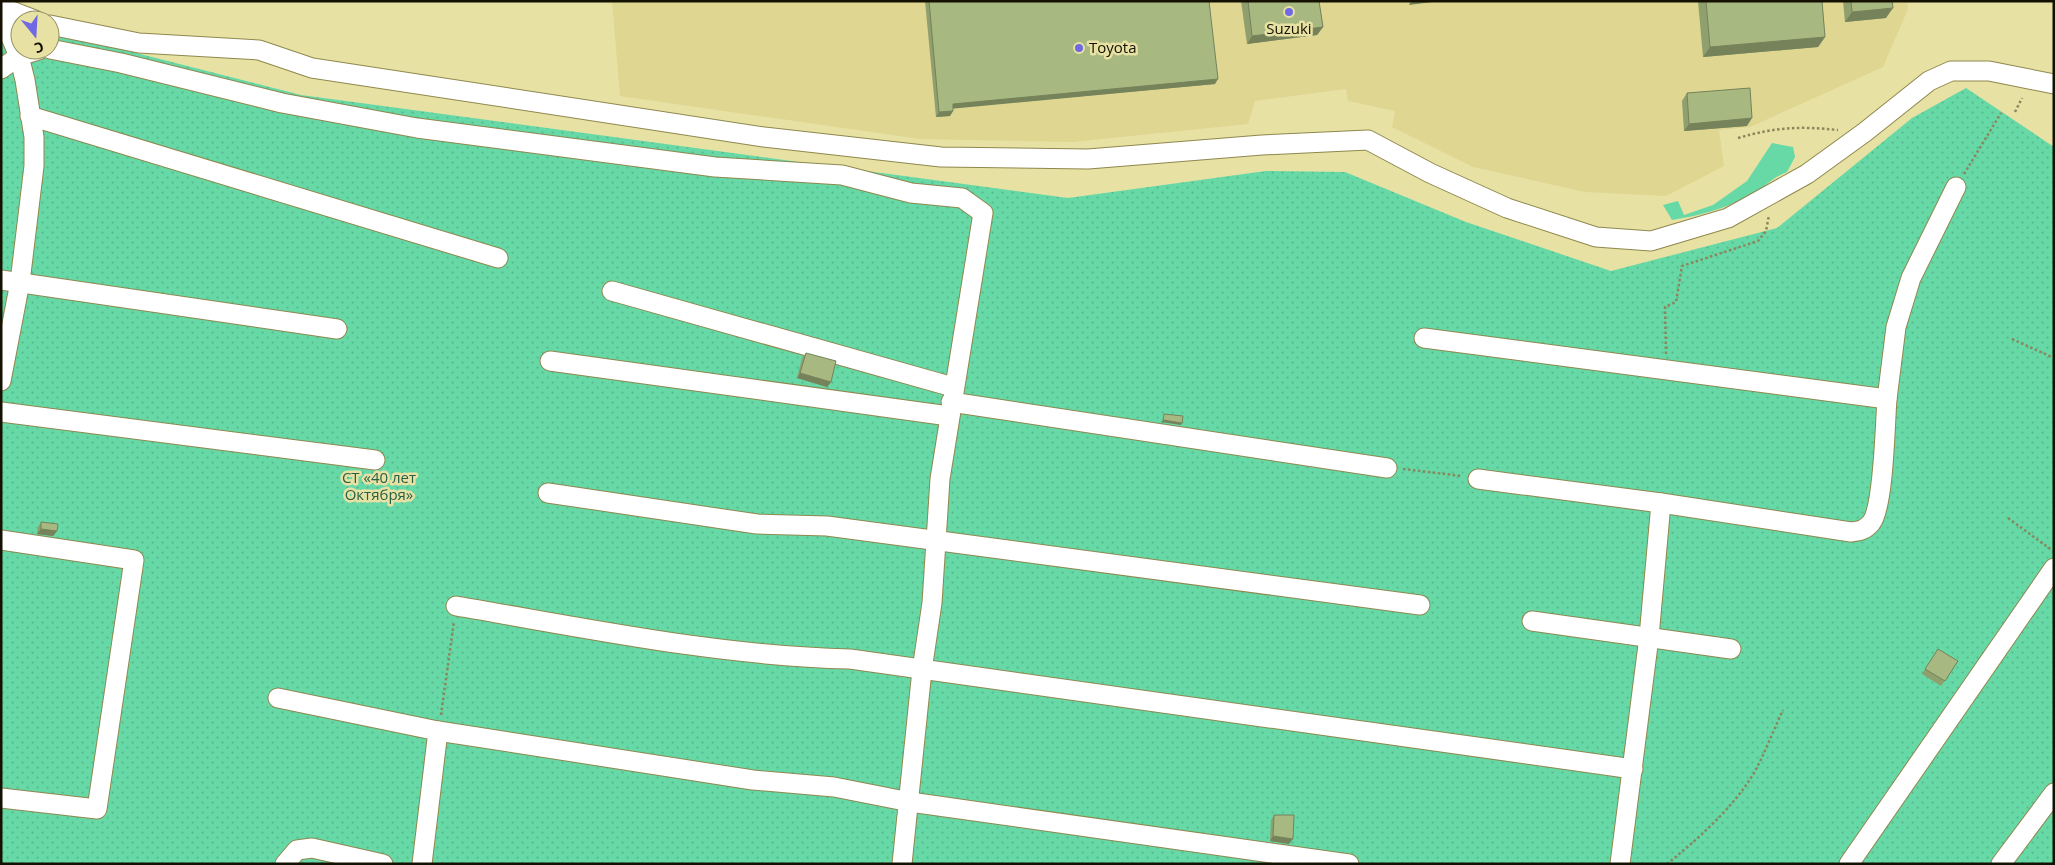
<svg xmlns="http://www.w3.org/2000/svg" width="2055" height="865" viewBox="0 0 2055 865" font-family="'Open Sans',sans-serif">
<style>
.built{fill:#ded691}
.green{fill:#66d9a7}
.garden{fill:url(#garden-dots)}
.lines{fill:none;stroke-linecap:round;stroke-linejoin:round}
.minor-casing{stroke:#8f884e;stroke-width:21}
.path{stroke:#8b865c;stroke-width:2.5;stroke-dasharray:2.5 2.5;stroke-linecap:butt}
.minor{stroke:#fff;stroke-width:19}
.wall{fill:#909f6e}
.shaded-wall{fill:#75825a}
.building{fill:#a7b980;stroke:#75825a}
.poi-dot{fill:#7168e3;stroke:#e8e1a4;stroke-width:2}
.labels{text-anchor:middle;stroke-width:5;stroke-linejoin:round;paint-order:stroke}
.poi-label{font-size:15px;fill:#141100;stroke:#e8e1a4}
.park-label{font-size:15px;fill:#266147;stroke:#e8e1a4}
</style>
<defs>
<pattern id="garden-dots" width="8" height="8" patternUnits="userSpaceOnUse" patternTransform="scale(1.25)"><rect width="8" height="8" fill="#66d9a7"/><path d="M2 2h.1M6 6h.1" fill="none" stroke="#58b98e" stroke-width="1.8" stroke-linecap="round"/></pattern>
</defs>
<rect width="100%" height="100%" fill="#e8e1a4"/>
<polygon class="built" points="612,1 1907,1 1908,9 1883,67 1750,127 1719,130 1724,166 1666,196 1585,192 1473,167 1392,127 1395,111 1348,101 1346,89 1255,101 1248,124 1073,142 920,139 620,96"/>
<path class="green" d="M 1772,143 L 1793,147 L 1795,157 L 1787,172 C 1770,178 1763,190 1748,197 C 1724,209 1697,216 1672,220 L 1663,205 L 1678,201 L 1684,215 L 1713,205 L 1747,181 Z"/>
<polygon class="garden" points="16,23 20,24 20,50 50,50 50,31 301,95 1068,198 1266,171 1345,172 1466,222 1611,271 1777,228 1912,118 1966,88 2054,147 2054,864 1,864 1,27"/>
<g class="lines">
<defs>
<g id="minor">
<polyline points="1,7 35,20"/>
<polyline points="1,8 6,26 19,56 25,80 34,137 34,166 20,282 1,381"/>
<polyline points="50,25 139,43 259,50 312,68 764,137 941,157 1088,159 1262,145 1368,140 1430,173 1507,208 1596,237 1651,241 1728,218 1807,174 1865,132 1929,81 1951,71 1989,71 2054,84"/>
<polyline points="50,49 121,63 282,103 417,128 715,167 842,175 911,193 962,198 983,213 940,479 932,603 922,670 902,864"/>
<polyline points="1,69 19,56 39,50"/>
<polyline points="30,116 498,258"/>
<polyline points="1,280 337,329"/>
<polyline points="612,291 953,387"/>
<path d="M 1424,338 L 1887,399 C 1885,423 1884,507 1871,523 C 1865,530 1860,531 1851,532 L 1661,503 L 1478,479"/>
<polyline points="550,361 949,416"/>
<polyline points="1887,399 1896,327 1911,278 1956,187"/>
<polyline points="951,402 1387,468"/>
<polyline points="1,412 375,460"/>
<polyline points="548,493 757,524 827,526 1420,605"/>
<polyline points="1,540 134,560 97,809 1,798"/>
<path d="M 456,606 C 586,628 718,656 850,659 L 1633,769"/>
<polyline points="1532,621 1731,649"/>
<polyline points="278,698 438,731 753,780 834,787 910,802 1349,864"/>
<polyline points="285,864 297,850 312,848 383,864"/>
<polyline points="422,864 438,731"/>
<polyline points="1620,864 1649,637 1661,503"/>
<polyline points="1849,864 2054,568"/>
<polyline points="2001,864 2054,793"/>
</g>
</defs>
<use href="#minor" class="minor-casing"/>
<g class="path">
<polyline points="2015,112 2022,98"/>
<path d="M 1738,138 C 1776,127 1800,126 1838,130"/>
<polyline points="1964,174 2001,113"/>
<polyline points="2012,339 2054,358"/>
<polyline points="1666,354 1665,307 1676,302 1682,266 1758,241 1766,231 1769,215"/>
<polyline points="1403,469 1462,476"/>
<polyline points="2008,518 2053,551"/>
<polyline points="441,715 454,621"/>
<path d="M 1667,864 C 1699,838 1732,809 1754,773 C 1765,753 1773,731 1783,710"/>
</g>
<use href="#minor" class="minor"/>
</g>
<g class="wall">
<polygon points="925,1 1209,1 1215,84 953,108 953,111 950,116 936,117"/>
<polygon points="1241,1 1319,1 1323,27 1317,35 1247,44"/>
<polygon points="1698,1 1822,1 1825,37 1818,47 1703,57"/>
<polygon points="1843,1 1892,1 1886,18 1845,22"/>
<polygon points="1687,93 1747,126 1684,131 1682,101"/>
<polygon points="806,353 831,382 827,387 797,378 802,358"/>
<polygon points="41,522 57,531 53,536 37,534 38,527"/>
<polygon points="1938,649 1958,661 1941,686 1922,674"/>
<polygon points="1274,815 1289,844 1270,841 1271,820"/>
</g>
<g class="shaded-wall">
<polygon points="1411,1 1440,1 1409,5"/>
<polygon points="1893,8 1886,18 1845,22 1852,12"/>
<polygon points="1323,27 1317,35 1247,44 1252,36"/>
<polygon points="1825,37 1818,47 1703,57 1710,47"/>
<polygon points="1218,79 1215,84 949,109 953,104"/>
<polygon points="953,111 950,116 936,117 939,112"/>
<polygon points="1752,118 1747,126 1684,131 1689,124"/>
<polygon points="800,373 831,382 827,387 797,378"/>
<polygon points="1163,420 1182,423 1181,425 1161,422"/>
<polygon points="41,529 57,531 53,536 37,534"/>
<polygon points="1273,836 1293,839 1289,844 1270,841"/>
</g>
<g class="building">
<polygon points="929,1 1209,1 1218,79 953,104 953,111 939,112"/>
<polygon points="1248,1 1319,1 1323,27 1252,36"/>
<polygon points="1706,1 1822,1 1825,37 1710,47"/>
<polygon points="1851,1 1892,1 1893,8 1852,12"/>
<polygon points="1750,88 1752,118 1689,124 1687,93"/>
<polygon points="806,353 836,361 831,382 800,373"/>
<polygon points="1164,414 1183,416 1182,423 1163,420"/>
<polygon points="41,522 58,524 57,531 41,529"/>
<polygon points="1938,649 1958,661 1945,681 1925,669"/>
<polygon points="1274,815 1294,815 1293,839 1273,836"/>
</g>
<g class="poi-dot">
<circle cx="1289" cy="12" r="5"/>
<circle cx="1079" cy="48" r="5"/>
</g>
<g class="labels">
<g class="poi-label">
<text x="1289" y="34">Suzuki</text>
<text x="1089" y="53" text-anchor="start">Toyota</text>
</g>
<g class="park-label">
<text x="379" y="483">СТ «40 лет<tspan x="379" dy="17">Октября»</tspan></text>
</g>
</g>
<rect width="2055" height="865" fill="none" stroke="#141100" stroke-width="5"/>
<g transform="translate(35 35) rotate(162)"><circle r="24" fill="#e8e1a4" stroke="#938e62"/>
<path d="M0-4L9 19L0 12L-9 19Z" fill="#7168e3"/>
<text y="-8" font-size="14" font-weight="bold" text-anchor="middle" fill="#141100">С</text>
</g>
</svg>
